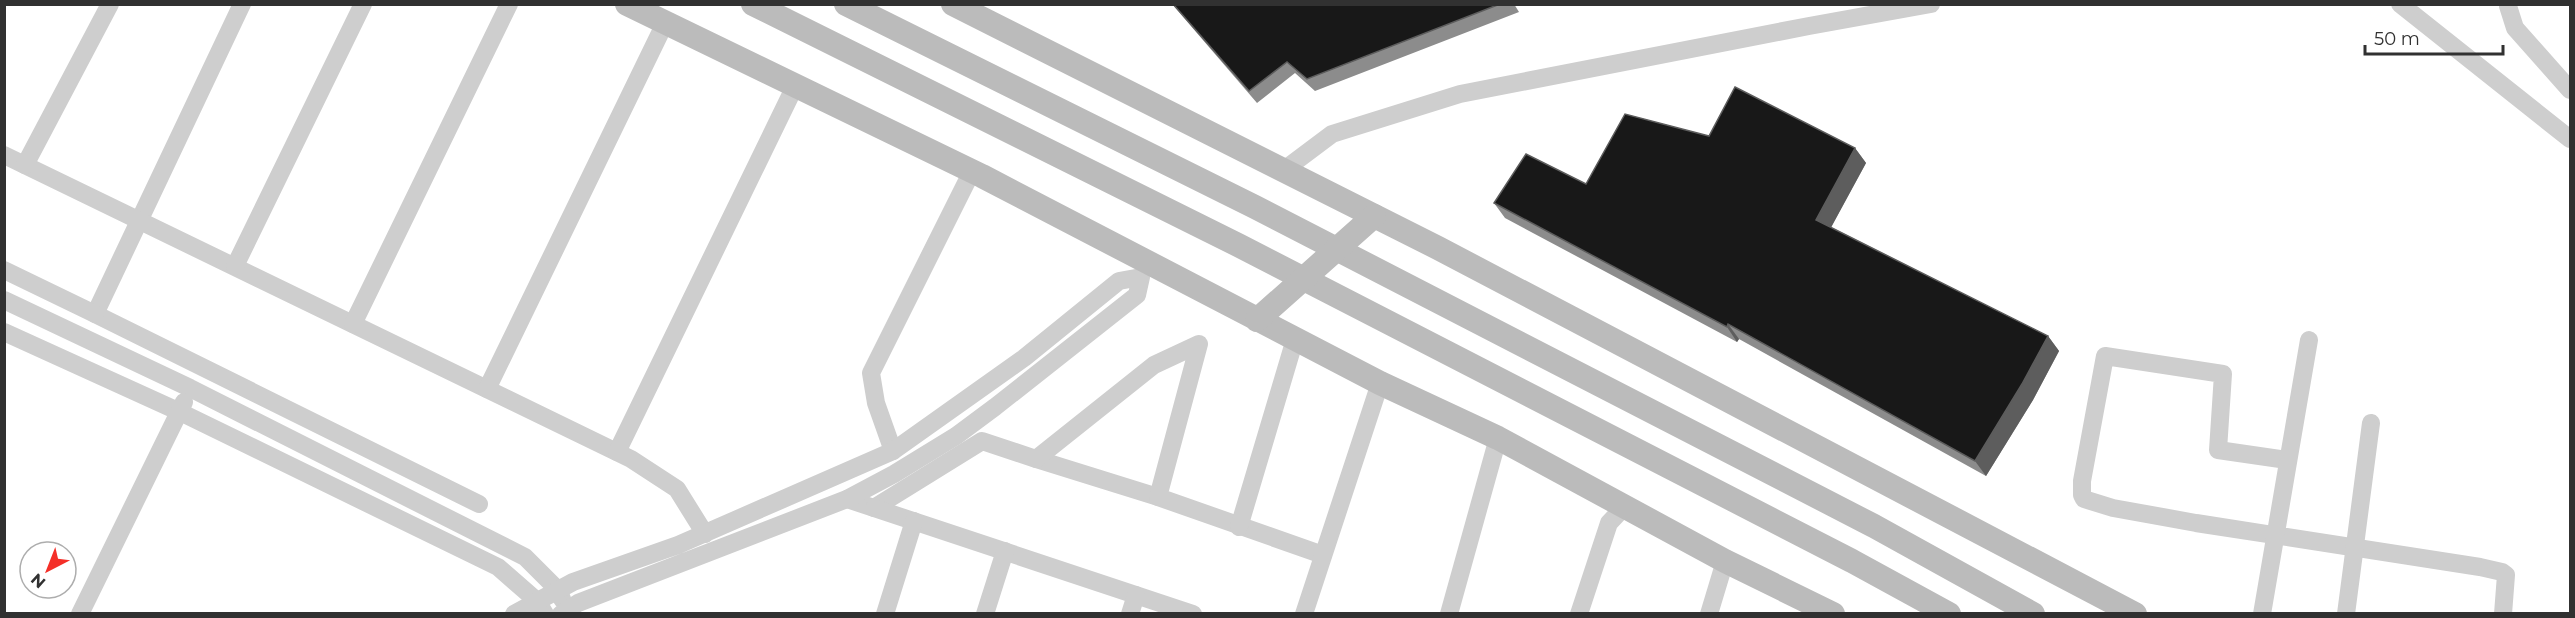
<svg xmlns="http://www.w3.org/2000/svg" width="2575" height="618" viewBox="0 0 2575 618" font-family="Montserrat,sans-serif">
<style>
.lines{fill:none;stroke-linecap:round;stroke-linejoin:round}
.street{stroke:#cecece;stroke-width:18}
.secondary{stroke:#bbb;stroke-width:24}
.wall{fill:#8c8c8c}
.shaded-wall{fill:#5d5d5d}
.building{fill:#181818;stroke:#5d5d5d;stroke-width:1.5}
</style>
<rect width="100%" height="100%" fill="#fff"/>
<g class="lines">
<g class="street">
<polyline points="242,4 95,314 479,504"/>
<polyline points="2400,4 2570,139"/>
<polyline points="2508,6 2515,28 2570,90"/>
<polyline points="4,155 631,459 677,489 705,534"/>
<polyline points="25,165 110,4"/>
<polyline points="1284,170 1332,134 1460,94 1809,26 1931,4"/>
<polyline points="235,266 363,4"/>
<polyline points="4,270 95,314"/>
<polyline points="4,300 190,388 525,557 558,590 562,599"/>
<polyline points="353,324 509,4"/>
<polyline points="4,332 180,412 498,567 537,601 545,614"/>
<polyline points="487,389 665,23"/>
<polyline points="893,451 876,403 871,373 972,171"/>
<polyline points="617,452 795,86"/>
<polyline points="1036,459 1158,497"/>
<polyline points="2287,460 2218,450 2223,374 2105,356 2082,481 2082,495 2084,499 2113,508 2196,523 2480,567 2502,572 2506,575 2503,614"/>
<polyline points="847,499 874,508 982,441 1036,459 1154,365 1199,344 1158,497 1323,555"/>
<polyline points="874,508 1193,614"/>
<polyline points="1239,527 1295,339"/>
<polyline points="80,614 184,402"/>
<polyline points="514,614 573,582 678,545 893,451 1024,358 1119,281 1141,277 1137,295 995,407 956,436 894,474 847,499 578,603 561,614"/>
<polyline points="885,614 914,521"/>
<polyline points="985,614 1005,551"/>
<polyline points="1130,614 1136,595"/>
<polyline points="1304,614 1380,383"/>
<polyline points="1449,614 1498,438"/>
<polyline points="1579,614 1609,523 1624,507"/>
<polyline points="1709,614 1725,561"/>
<polyline points="2262,614 2309,340"/>
<polyline points="2346,614 2371,423"/>
</g>
<g class="secondary">
<polyline points="627,4 982,176 1380,383 1498,438 1725,561 1833,614"/>
<polyline points="753,4 1238,245 1852,561 1949,614"/>
<polyline points="846,4 1255,207 1874,526 2033,614"/>
<polyline points="953,4 1438,248 2135,614"/>
<polyline points="1257,320 1374,216"/>
</g>
</g>
<g class="wall">
<polygon points="1172,4 1514,4 1519,12 1315,91 1295,73 1257,103"/>
<polygon points="1709,136 1855,148 1866,163 1831,227 2048,336 2059,351 2033,400 1986,476 1739,339 1737,342 1505,218 1494,203 1586,184"/>
</g>
<g class="shaded-wall">
<polygon points="1855,148 1866,163 1827,235 1816,220"/>
<polygon points="1728,324 1739,339 1737,342 1727,327"/>
<polygon points="2048,336 2059,351 2033,400 1986,476 1975,461"/>
</g>
<g class="building">
<polygon points="1173,4 1500,4 1307,79 1287,62 1249,91"/>
<polygon points="1735,87 1855,148 1816,220 2048,336 2022,384 1975,461 1728,324 1727,327 1494,203 1526,154 1586,184 1625,114 1709,136"/>
</g>
<rect width="2575" height="618" fill="none" stroke="#313131" stroke-width="12"/>
<g transform="translate(48 570) rotate(222)"><circle r="28" fill="#ffffff" stroke="#adadad" stroke-width="1.5"/>
<path d="M0-4.5L10 22L0 15L-10 22Z" fill="#f42f28"/>
<text y="-9" font-size="16" font-weight="bold" text-anchor="middle" fill="#313131">N</text>
</g>
<path d="M2365 45v9h138v-9" fill="none" stroke="#313131" stroke-width="3"/>
<text x="2374" y="45" font-size="18" fill="#313131" stroke="#ffffff" stroke-width="4.5" paint-order="stroke">50 m</text>
</svg>
